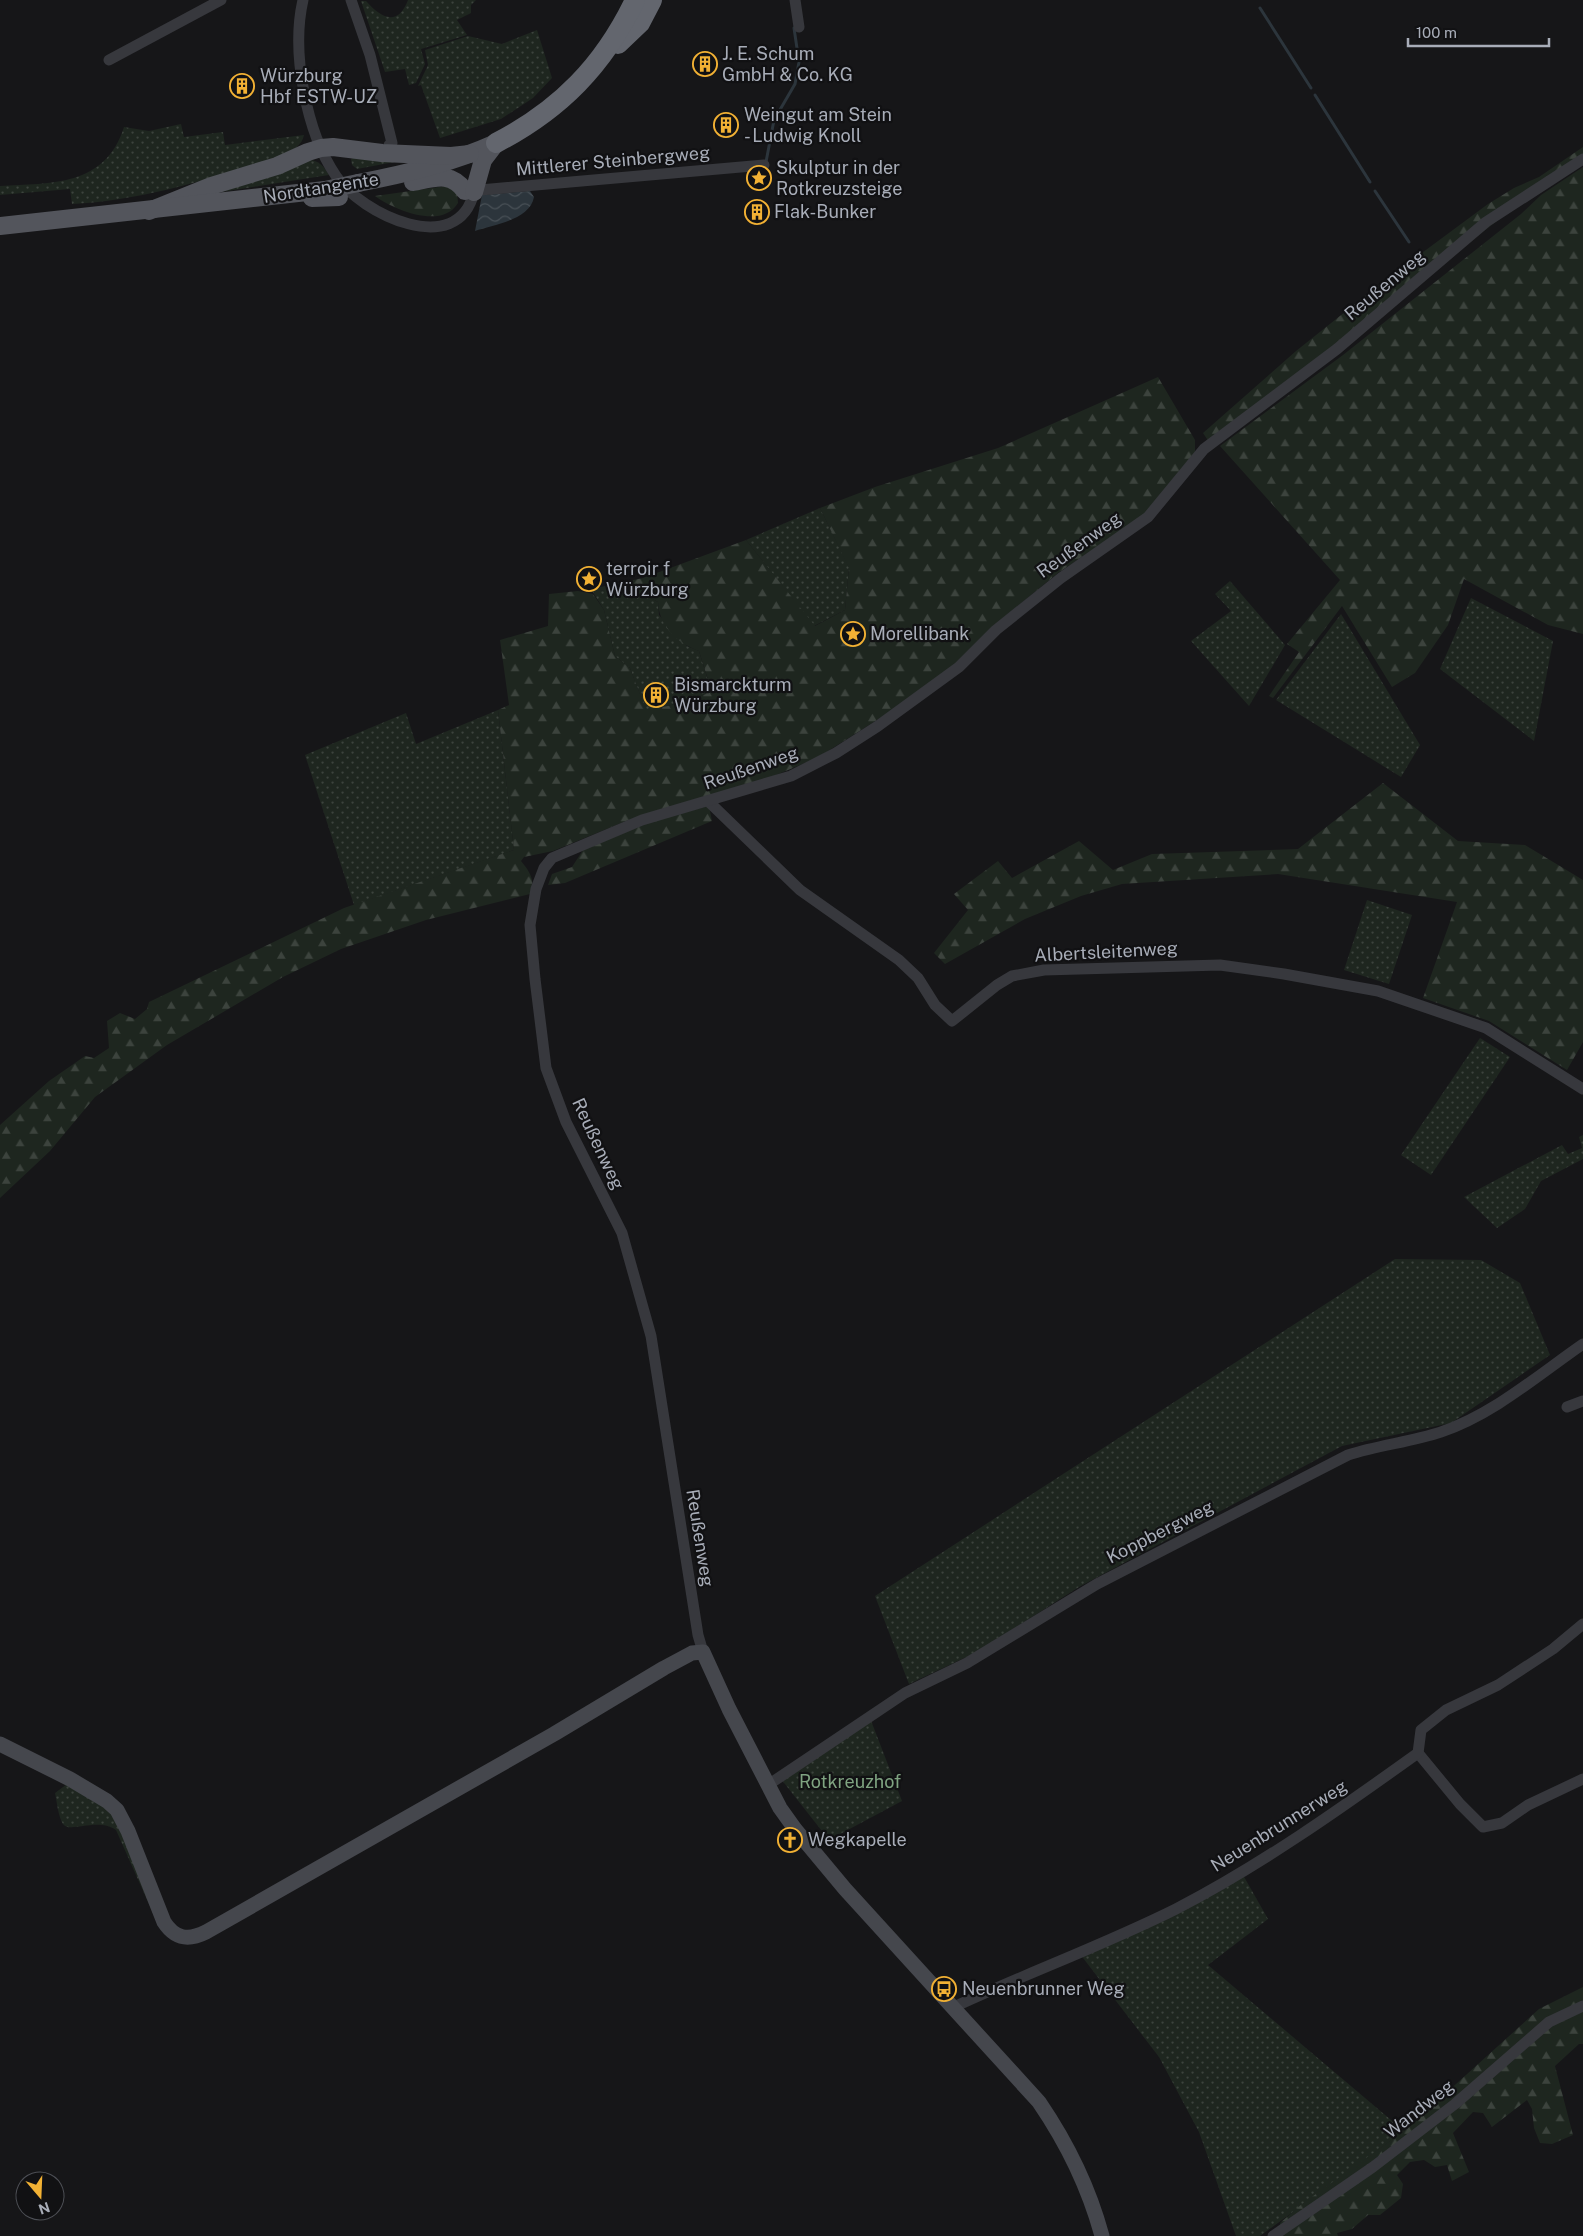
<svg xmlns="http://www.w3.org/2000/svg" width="1583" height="2236" viewBox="0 0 1583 2236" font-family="'Public Sans',sans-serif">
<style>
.green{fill:url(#green-dots)}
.forest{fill:url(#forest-firs)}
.water{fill:url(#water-waves)}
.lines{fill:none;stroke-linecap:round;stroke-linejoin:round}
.stream{stroke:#2c353c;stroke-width:3}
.street{stroke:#37383d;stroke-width:11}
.secondary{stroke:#45474d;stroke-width:15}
.primary{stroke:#53555c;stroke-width:18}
.highway{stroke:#63666e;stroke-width:20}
.primary-bridge{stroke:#53555c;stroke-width:18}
.labels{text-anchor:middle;stroke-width:4.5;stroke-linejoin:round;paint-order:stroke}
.poi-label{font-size:18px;fill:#a8adb8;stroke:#111113;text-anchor:start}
.street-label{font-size:18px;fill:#a8adb8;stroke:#111113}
.park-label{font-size:18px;fill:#7fa381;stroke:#111113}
</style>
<defs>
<pattern id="green-dots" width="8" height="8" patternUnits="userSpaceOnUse" patternTransform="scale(1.25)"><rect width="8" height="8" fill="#1e261f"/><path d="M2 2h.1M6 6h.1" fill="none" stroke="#3c433d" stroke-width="1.8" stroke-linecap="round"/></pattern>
<pattern id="forest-firs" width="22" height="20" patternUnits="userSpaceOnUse" patternTransform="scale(1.25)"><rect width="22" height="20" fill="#1e261f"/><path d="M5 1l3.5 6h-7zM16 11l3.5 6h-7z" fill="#3c433d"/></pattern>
<pattern id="water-waves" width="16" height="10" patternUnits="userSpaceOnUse" patternTransform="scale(1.25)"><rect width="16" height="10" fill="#2c353c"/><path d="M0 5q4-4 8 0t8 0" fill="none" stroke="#485056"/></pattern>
</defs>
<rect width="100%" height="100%" fill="#161618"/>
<g class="green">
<path d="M 408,0 L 476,0 L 471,5 L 471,13 L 457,20 L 467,35 L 421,49 L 425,64 L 416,83 L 409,85 L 405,69 L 385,72 L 361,1 L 366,1 C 381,18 398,27 408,0 Z"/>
<polygon points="537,30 552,78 533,98 501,119 440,138 421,85 418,86 428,65 425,50 468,36 502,44"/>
<path d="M 181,124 L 184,137 L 223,132 L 225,145 L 304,135 C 302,146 292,150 282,156 C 212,178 146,200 72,204 L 70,189 L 0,195 L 0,186 C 51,183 105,187 124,127 L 149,131 Z"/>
<polygon points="357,156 416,158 357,169 352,165 351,159"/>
<path d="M 307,159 C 319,161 323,165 329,175 L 196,196 Z"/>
<polygon points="820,508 849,567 845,610 814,626 746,540"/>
<polygon points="1230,581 1285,645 1249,706 1191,641 1231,611 1215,594"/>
<polygon points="591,589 649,597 658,602 659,615 687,646 699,651 710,687 706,694 668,706 646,711 630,668 615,656 604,610"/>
<polygon points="1471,598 1553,641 1534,741 1440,669"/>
<polygon points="1341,614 1420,745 1401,777 1276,700"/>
<polygon points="498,710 514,850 354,905 305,755 406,713 416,744"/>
<polygon points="1367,900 1412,915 1389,984 1344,970"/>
<polygon points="1480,1038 1510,1057 1431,1175 1401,1155"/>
<polygon points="1583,1135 1583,1159 1541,1181 1525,1209 1497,1228 1464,1197 1562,1145 1568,1154 1582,1148 1579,1137"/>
<polygon points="1395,1259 1481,1260 1520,1283 1550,1355 1451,1423 1342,1446 1079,1587 977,1652 909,1684 875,1596"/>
<polygon points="870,1718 902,1801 829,1840 781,1779"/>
<path d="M 67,1784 L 113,1813 L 160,1929 L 116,1830 C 97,1817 69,1834 63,1824 C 58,1816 57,1802 55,1793 Z"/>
<polygon points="1243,1875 1268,1919 1208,1965 1404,2131 1260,2236 1236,2236 1199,2132 1159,2057 1080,1954"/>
</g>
<g class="forest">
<polygon points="1583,147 1583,155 1209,442 1203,433 1296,351 1380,284 1488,204 1514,188 1539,177"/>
<polygon points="1583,167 1583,634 1548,625 1464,579 1448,625 1415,673 1392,687 1342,606 1273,698 1269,696 1299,652 1287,644 1340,580 1220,446 1343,355 1521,214 1541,195"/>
<path d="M 446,186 L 457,192 L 458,203 C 442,230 394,210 375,196 Z"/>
<path d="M 1158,377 L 1195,440 L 1195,458 L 1163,498 L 1138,519 L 1058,573 L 993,626 L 957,662 L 907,701 L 817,758 L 764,780 L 626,821 L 553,851 L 524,857 L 521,861 C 530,872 536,881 530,894 L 426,920 L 341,949 L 283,977 L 167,1045 L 95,1097 L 50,1151 L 0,1198 L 0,1125 L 49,1081 L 85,1056 L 94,1058 L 109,1048 L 107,1021 L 120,1013 L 135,1019 L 147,1009 L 149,1002 L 344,908 L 514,850 L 498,710 L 509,705 L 500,640 L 548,626 L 549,594 L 578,591 L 593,594 L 604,610 L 615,656 L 630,668 L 646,710 L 668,706 L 706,694 L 710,686 L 699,651 C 677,643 659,626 658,602 L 649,597 L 591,589 L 643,578 L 746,540 L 815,626 L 845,610 L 849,568 L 820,508 L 875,487 L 998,448 Z"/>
<polygon points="1383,783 1458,841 1525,845 1583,880 1583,1042 1567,1070 1489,1021 1423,998 1457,902 1278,874 1122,884 1081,896 1025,919 945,964 934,953 968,910 954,894 998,861 1012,878 1079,841 1113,870 1152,854 1298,849"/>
<polygon points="709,806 712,821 565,883 548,885 552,874 572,867 583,850 652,821"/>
<polygon points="1583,1987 1583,2044 1579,2044 1555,2066 1573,2135 1552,2144 1540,2143 1534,2128 1532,2109 1527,2100 1492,2127 1483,2113 1473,2112 1453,2133 1469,2172 1452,2181 1447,2165 1435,2167 1424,2160 1410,2162 1397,2175 1403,2184 1401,2198 1380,2215 1368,2215 1352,2229 1337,2233 1338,2236 1276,2236 1281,2233 1280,2223 1302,2204 1404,2131 1539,2009"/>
</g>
<path class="water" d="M 530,191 L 534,197 C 530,220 493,225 475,231 L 482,195 Z"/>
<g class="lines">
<g class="stream">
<polyline points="1260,8 1311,88"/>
<polyline points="1315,95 1370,182"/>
<polyline points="766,162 774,120 795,84 799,62 794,28"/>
<polyline points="1375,191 1409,242"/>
</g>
<g class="street">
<path d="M 303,0 C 291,52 306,132 336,176 C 361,214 458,260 474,192"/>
<polyline points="351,0 370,55 392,143 389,145"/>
<polyline points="795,0 799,27"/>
<polyline points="109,60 221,0"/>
<polyline points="469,191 764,165"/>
<polyline points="708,801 800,890 899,960 918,978 935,1005 952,1021 997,985 1012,976 1044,970 1220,965 1284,974 1378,991 1486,1028 1583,1089"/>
<polyline points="1567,1407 1583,1401"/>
<polyline points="703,1652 698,1635 651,1336 622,1233 566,1122 546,1068 535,979 530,925 536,889 544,868 552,858 642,820 791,776 836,753 878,726 959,667 996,630 1061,578 1148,517 1204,449 1337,349 1486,222 1583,159"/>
<polyline points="1418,1753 1460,1804 1483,1827 1502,1823 1528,1805 1583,1779"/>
<path d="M 768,1785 L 905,1693 L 967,1663 L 1097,1584 L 1348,1455 C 1379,1445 1411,1442 1441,1432 C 1494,1414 1538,1375 1583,1344"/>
<path d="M 954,2007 C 1027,1973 1104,1945 1176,1909 C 1261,1865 1340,1809 1418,1753 L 1421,1730 L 1446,1710 L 1498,1685 L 1553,1649 L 1583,1624"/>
<polyline points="1273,2236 1373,2167 1455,2104 1549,2022 1583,2006"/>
</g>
<path class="secondary" d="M 0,1744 L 70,1779 L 107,1801 L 117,1810 L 128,1831 L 164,1922 C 175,1939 188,1941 206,1932 L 554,1734 L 664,1668 L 692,1653 L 703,1652 L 729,1709 L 780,1808 L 795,1829 L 845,1889 L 1039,2102 C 1067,2143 1089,2188 1102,2236"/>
<g class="primary">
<path d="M 413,182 C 434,178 451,171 465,191"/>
<path d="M 358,183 C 405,174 452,163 496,143"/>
<polyline points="474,192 483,160 496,143"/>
<polyline points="312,198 339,197"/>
<polyline points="149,211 211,186 277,166 308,152 321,148 333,147 382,153 451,156 470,154"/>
<polyline points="0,226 325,190"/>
</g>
<g class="highway">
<polyline points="618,44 640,23 652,0"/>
<path d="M 496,143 C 560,110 604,65 635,0"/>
</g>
<polyline class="primary-bridge" points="325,190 358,183"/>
</g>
<defs>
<symbol id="building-ring" viewBox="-11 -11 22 22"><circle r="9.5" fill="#111113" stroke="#f2b134" stroke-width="1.5"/><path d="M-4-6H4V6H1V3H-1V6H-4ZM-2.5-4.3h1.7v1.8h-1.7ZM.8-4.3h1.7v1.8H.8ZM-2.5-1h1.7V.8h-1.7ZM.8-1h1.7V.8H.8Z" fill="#f2b134"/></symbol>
<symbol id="sight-ring" viewBox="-11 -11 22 22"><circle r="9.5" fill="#111113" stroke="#f2b134" stroke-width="1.5"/><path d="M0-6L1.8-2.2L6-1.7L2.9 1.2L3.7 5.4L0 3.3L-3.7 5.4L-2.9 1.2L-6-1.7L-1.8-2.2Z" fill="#f2b134"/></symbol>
<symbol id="church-ring" viewBox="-11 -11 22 22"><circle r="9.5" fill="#111113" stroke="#f2b134" stroke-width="1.5"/><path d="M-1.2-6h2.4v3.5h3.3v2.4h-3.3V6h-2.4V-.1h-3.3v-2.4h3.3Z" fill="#f2b134"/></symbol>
<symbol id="bus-ring" viewBox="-11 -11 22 22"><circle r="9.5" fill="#111113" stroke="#f2b134" stroke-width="1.5"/><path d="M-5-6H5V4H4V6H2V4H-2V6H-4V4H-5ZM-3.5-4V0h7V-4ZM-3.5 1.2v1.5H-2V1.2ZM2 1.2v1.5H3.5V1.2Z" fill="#f2b134"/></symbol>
</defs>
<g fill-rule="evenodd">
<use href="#building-ring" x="691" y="50" width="28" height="28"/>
<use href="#building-ring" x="228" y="72" width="28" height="28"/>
<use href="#building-ring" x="712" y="111" width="28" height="28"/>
<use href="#sight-ring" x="745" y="164" width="28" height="28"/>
<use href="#building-ring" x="743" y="198" width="28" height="28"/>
<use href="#sight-ring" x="575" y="565" width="28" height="28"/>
<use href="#sight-ring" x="839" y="620" width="28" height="28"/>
<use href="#building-ring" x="642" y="681" width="28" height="28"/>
<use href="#church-ring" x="776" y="1826" width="28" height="28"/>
<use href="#bus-ring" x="930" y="1975" width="28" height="28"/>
</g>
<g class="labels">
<g class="poi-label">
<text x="722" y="60">J. E. Schum<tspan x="722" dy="21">GmbH &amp; Co. KG</tspan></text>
<text x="260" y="82">Würzburg<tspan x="260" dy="21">Hbf ESTW-UZ</tspan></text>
<text x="744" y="121">Weingut am Stein<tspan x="744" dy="21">- Ludwig Knoll</tspan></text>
<text x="776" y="174">Skulptur in der<tspan x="776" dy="21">Rotkreuzsteige</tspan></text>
<text x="774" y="218">Flak-Bunker</text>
<text x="606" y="575">terroir f<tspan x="606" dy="21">Würzburg</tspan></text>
<text x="870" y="640">Morellibank</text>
<text x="674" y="691">Bismarckturm<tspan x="674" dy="21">Würzburg</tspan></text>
<text x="808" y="1846">Wegkapelle</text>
<text x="962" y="1995">Neuenbrunner Weg</text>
</g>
<g class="street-label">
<text transform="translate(613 161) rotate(-5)" y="6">Mittlerer Steinbergweg</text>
<text transform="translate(321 188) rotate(-9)" y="6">Nordtangente</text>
<text transform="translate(1385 285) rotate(-40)" y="6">Reußenweg</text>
<text transform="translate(1079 545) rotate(-36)" y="6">Reußenweg</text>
<text transform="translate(751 768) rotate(-19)" y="6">Reußenweg</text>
<text transform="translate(1106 952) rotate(-3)" y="6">Albertsleitenweg</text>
<text transform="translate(598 1144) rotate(65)" y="6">Reußenweg</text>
<text transform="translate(1160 1532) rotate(-27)" y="6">Koppbergweg</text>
<text transform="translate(700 1538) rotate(81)" y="6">Reußenweg</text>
<text transform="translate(1279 1826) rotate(-32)" y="6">Neuenbrunnerweg</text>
<text transform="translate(1419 2109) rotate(-38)" y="6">Wandweg</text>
</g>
<g class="park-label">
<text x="850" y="1788">Rotkreuzhof</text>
</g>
</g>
<g transform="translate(40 2196) rotate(161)"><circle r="24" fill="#111113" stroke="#4d4f55"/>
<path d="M0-4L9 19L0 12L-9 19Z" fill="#f2b134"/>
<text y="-8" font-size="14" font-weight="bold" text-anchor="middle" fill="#a8adb8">N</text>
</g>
<path d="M1408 38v8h141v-8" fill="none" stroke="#a8adb8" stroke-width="2.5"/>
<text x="1416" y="38" font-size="15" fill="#a8adb8" stroke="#111113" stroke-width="4" paint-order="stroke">100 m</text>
</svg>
